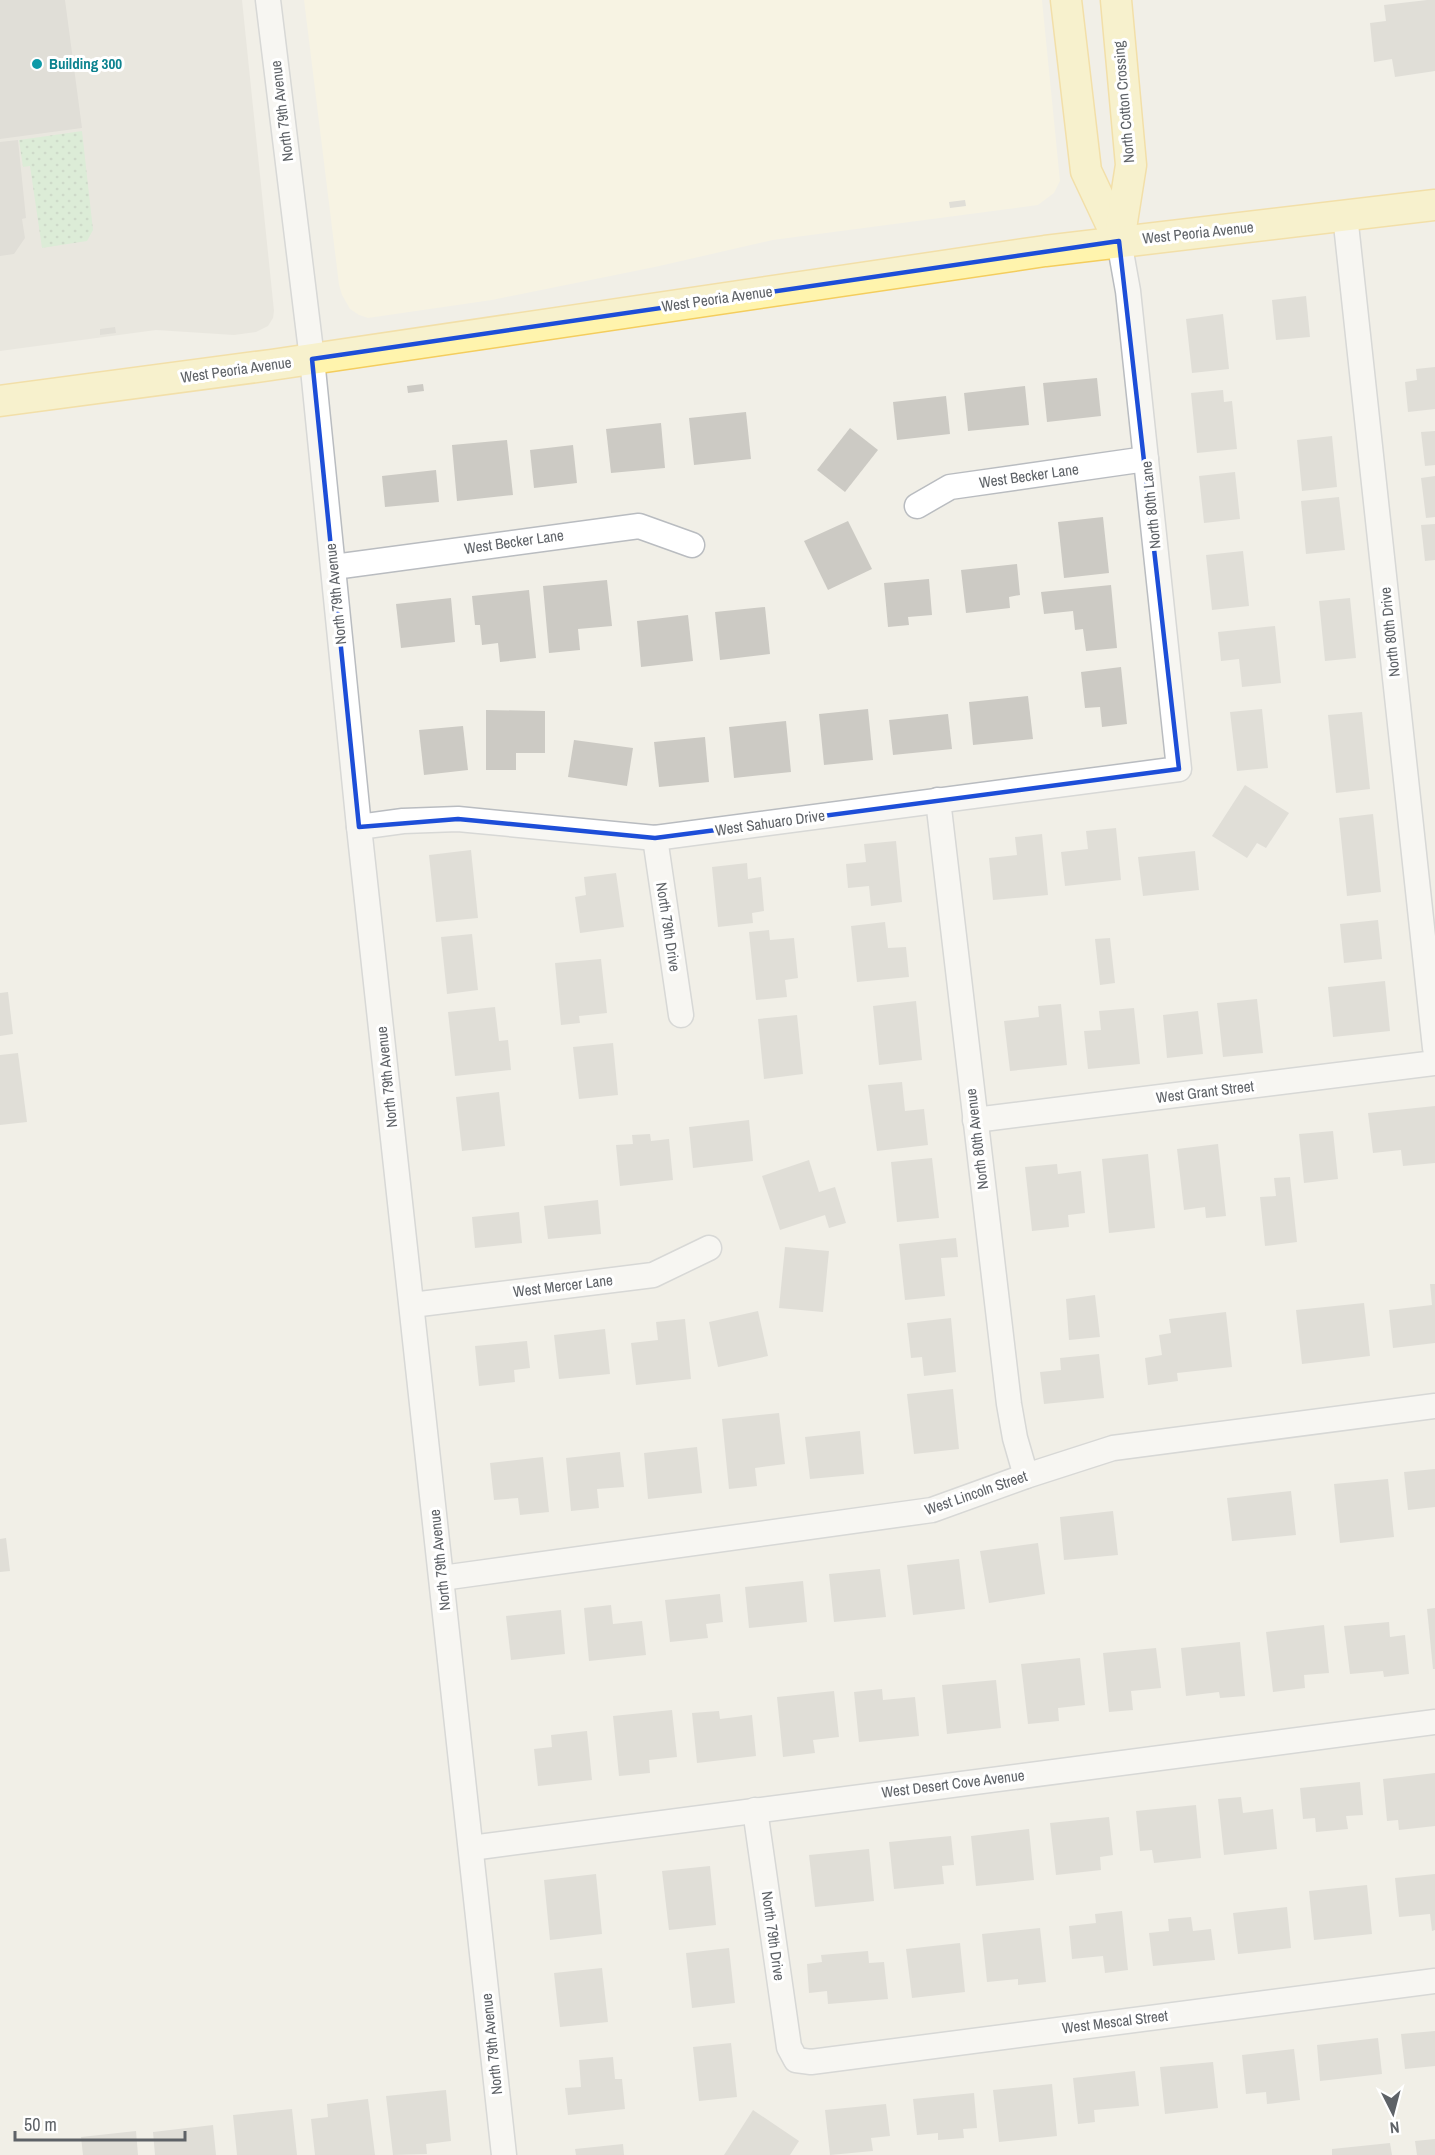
<svg xmlns="http://www.w3.org/2000/svg" width="1435" height="2155" viewBox="0 0 1435 2155" font-family="'Archivo Narrow',sans-serif">
<style>
.commercial{fill:#fef8de}
.education{fill:#e1ded5}
.park{fill:url(#park-dots)}
.building{fill:#cccac4}
.lines{fill:none;stroke-linecap:round;stroke-linejoin:round}
.minor-casing{stroke:#b9bcc0;stroke-width:27}
.major-casing{stroke:#f4cd5d;stroke-width:33}
.minor{stroke:#fff;stroke-width:24}
.major{stroke:#fff4ad;stroke-width:30}
.marked{fill:none;stroke:#1d4ed8;stroke-width:4.5;stroke-linejoin:round}
.culture-dot{fill:#0f9aa8;stroke:#fff;stroke-width:2}
.labels{text-anchor:middle;stroke-width:6;stroke-linejoin:round;paint-order:stroke}
.culture-label{font-size:15px;font-weight:bold;fill:#0d838f;stroke:#fff;text-anchor:start}
.street-label{font-size:15px;fill:#5e6267;stroke:#fff}
</style>
<defs>
<pattern id="park-dots" width="8" height="8" patternUnits="userSpaceOnUse" patternTransform="scale(1.5)"><rect width="8" height="8" fill="#c3e8c4"/><path d="M2 2h.1M6 6h.1" fill="none" stroke="#a2bfa3" stroke-width="1.8" stroke-linecap="round"/></pattern>
</defs>
<rect width="100%" height="100%" fill="#f1efe7"/>
<polygon class="commercial" points="304,0 1042,0 1060,181 1054,193 1038,205 773,240 655,267 492,300 368,318 359,315 350,309 342,295 339,285"/>
<polygon class="education" points="0,0 242,0 274,311 273,318 268,326 256,332 234,335 156,330 0,351"/>
<polygon class="park" points="82,131 93,230 87,241 42,248 30,166 23,167 19,140"/>
<g class="building">
<polygon points="0,0 65,0 82,128 0,139"/>
<polygon points="1427,0 1435,0 1435,71 1395,77 1392,59 1374,62 1370,23 1386,21 1384,5"/>
<polygon points="18,140 26,218 22,219 25,238 14,254 0,256 0,142"/>
<polygon points="965,200 966,206 950,208 949,202"/>
<polygon points="1306,296 1310,337 1276,340 1272,300"/>
<polygon points="1223,314 1229,369 1192,373 1186,319"/>
<polygon points="115,327 116,333 100,335 100,329"/>
<polygon points="1435,367 1435,409 1408,412 1405,382 1417,380 1416,369"/>
<polygon points="1097,378 1101,416 1047,422 1043,383"/>
<polygon points="423,384 424,391 408,393 407,386"/>
<polygon points="1025,386 1029,425 968,431 964,393"/>
<polygon points="1223,390 1224,402 1232,401 1237,449 1197,453 1191,393"/>
<polygon points="946,396 950,434 897,440 893,402"/>
<polygon points="746,412 751,459 694,465 689,418"/>
<polygon points="661,423 665,468 611,473 606,429"/>
<polygon points="850,428 878,450 845,492 817,470"/>
<polygon points="1435,431 1435,465 1425,466 1421,432"/>
<polygon points="1332,436 1337,487 1302,491 1297,440"/>
<polygon points="507,440 513,495 457,501 452,445"/>
<polygon points="573,445 577,483 534,488 530,450"/>
<polygon points="436,470 439,502 385,507 382,476"/>
<polygon points="1235,472 1240,519 1204,523 1199,476"/>
<polygon points="1435,476 1435,517 1426,518 1421,478"/>
<polygon points="1339,497 1345,550 1306,554 1301,501"/>
<polygon points="1103,517 1109,573 1064,578 1058,522"/>
<polygon points="848,521 872,569 828,590 804,541"/>
<polygon points="1435,524 1435,560 1425,561 1421,525"/>
<polygon points="1243,551 1249,606 1212,610 1206,555"/>
<polygon points="1017,564 1020,595 1009,597 1010,608 966,613 961,570"/>
<polygon points="929,579 932,615 908,617 909,625 888,627 884,583"/>
<polygon points="607,580 612,626 578,629 580,650 549,653 543,586"/>
<polygon points="1111,585 1117,648 1086,651 1083,629 1075,630 1073,611 1044,614 1041,592"/>
<polygon points="529,590 536,658 500,662 498,643 482,645 480,625 475,625 472,596"/>
<polygon points="451,598 455,642 401,648 396,604"/>
<polygon points="1350,598 1356,658 1325,661 1319,601"/>
<polygon points="765,607 770,654 720,660 715,612"/>
<polygon points="688,615 693,661 641,667 637,621"/>
<polygon points="1275,626 1281,683 1242,687 1239,659 1221,661 1218,632"/>
<polygon points="1121,667 1127,724 1102,727 1100,707 1085,708 1081,672"/>
<polygon points="1028,696 1033,739 973,745 969,702"/>
<polygon points="868,709 873,760 824,765 819,714"/>
<polygon points="1262,709 1268,768 1237,771 1230,712"/>
<polygon points="486,710 545,711 545,753 516,753 516,770 486,770"/>
<polygon points="1362,712 1370,789 1336,793 1328,715"/>
<polygon points="948,714 952,749 893,755 889,720"/>
<polygon points="786,721 791,772 734,778 729,727"/>
<polygon points="463,726 468,770 424,775 419,730"/>
<polygon points="705,737 709,782 659,787 654,742"/>
<polygon points="574,740 633,748 627,786 568,777"/>
<polygon points="1245,785 1289,813 1266,848 1257,843 1247,858 1212,836"/>
<polygon points="1373,814 1381,892 1347,896 1339,818"/>
<polygon points="1116,828 1121,880 1065,886 1061,852 1088,849 1086,831"/>
<polygon points="1042,834 1048,895 993,900 989,858 1017,855 1015,837"/>
<polygon points="896,841 902,902 871,906 869,886 848,888 846,864 866,862 864,844"/>
<polygon points="471,850 478,918 436,922 429,855"/>
<polygon points="1195,851 1199,890 1143,896 1138,857"/>
<polygon points="747,863 748,879 761,877 764,911 752,913 753,923 718,927 712,867"/>
<polygon points="616,873 624,927 580,933 575,897 586,895 584,877"/>
<polygon points="1378,920 1382,959 1344,963 1340,924"/>
<polygon points="885,922 888,948 906,947 909,977 857,982 851,926"/>
<polygon points="769,930 770,940 794,938 798,978 785,980 787,997 756,1000 749,932"/>
<polygon points="472,934 478,990 447,994 441,937"/>
<polygon points="1110,938 1115,983 1100,985 1095,939"/>
<polygon points="601,959 607,1013 579,1016 580,1023 561,1025 555,963"/>
<polygon points="1385,981 1390,1031 1333,1037 1328,987"/>
<polygon points="8,992 13,1034 0,1036 0,993"/>
<polygon points="1257,999 1263,1053 1223,1057 1217,1003"/>
<polygon points="916,1001 922,1060 879,1065 873,1006"/>
<polygon points="1061,1004 1067,1065 1010,1071 1004,1021 1039,1017 1038,1006"/>
<polygon points="495,1007 499,1041 508,1040 511,1070 455,1076 448,1012"/>
<polygon points="1134,1008 1140,1064 1088,1069 1084,1031 1101,1030 1099,1011"/>
<polygon points="1198,1011 1203,1054 1167,1058 1163,1015"/>
<polygon points="797,1015 803,1074 764,1079 758,1019"/>
<polygon points="613,1043 618,1095 579,1099 573,1047"/>
<polygon points="18,1053 27,1122 0,1125 0,1055"/>
<polygon points="902,1082 905,1111 924,1109 928,1145 877,1151 868,1085"/>
<polygon points="499,1092 505,1146 462,1151 456,1097"/>
<polygon points="1435,1106 1435,1163 1403,1166 1401,1150 1373,1153 1368,1113"/>
<polygon points="749,1120 753,1161 693,1168 689,1127"/>
<polygon points="1333,1131 1338,1179 1304,1183 1299,1134"/>
<polygon points="650,1134 651,1141 669,1139 673,1180 620,1186 616,1145 633,1144 632,1135"/>
<polygon points="1218,1144 1226,1216 1206,1218 1205,1207 1184,1210 1177,1149"/>
<polygon points="1148,1154 1155,1228 1109,1233 1102,1159"/>
<polygon points="932,1158 939,1218 897,1222 891,1162"/>
<polygon points="809,1160 819,1192 835,1187 846,1223 829,1228 825,1215 780,1230 762,1176"/>
<polygon points="1057,1164 1058,1174 1081,1171 1085,1213 1068,1215 1069,1227 1032,1231 1025,1167"/>
<polygon points="1290,1177 1297,1242 1265,1246 1260,1197 1276,1196 1274,1178"/>
<polygon points="598,1200 601,1234 548,1239 544,1206"/>
<polygon points="519,1212 522,1243 475,1248 472,1217"/>
<polygon points="956,1238 958,1257 941,1258 945,1296 905,1300 899,1244"/>
<polygon points="785,1247 829,1251 823,1312 779,1308"/>
<polygon points="1430,1284 1435,1284 1435,1343 1393,1348 1389,1310 1432,1305"/>
<polygon points="1095,1295 1100,1337 1069,1340 1066,1299"/>
<polygon points="1364,1303 1370,1356 1302,1364 1296,1310"/>
<polygon points="758,1311 768,1356 718,1367 709,1322"/>
<polygon points="1226,1312 1232,1367 1177,1373 1178,1381 1148,1385 1145,1358 1162,1355 1159,1335 1171,1333 1169,1319"/>
<polygon points="951,1318 956,1372 924,1376 922,1357 911,1358 907,1323"/>
<polygon points="685,1319 691,1379 636,1385 631,1343 658,1340 656,1322"/>
<polygon points="605,1329 610,1374 559,1379 554,1335"/>
<polygon points="527,1341 530,1368 514,1370 515,1382 479,1386 475,1346"/>
<polygon points="1099,1354 1104,1398 1044,1404 1040,1372 1061,1370 1060,1358"/>
<polygon points="953,1389 959,1449 914,1454 907,1394"/>
<polygon points="779,1413 785,1464 755,1468 757,1486 729,1489 722,1419"/>
<polygon points="860,1431 864,1474 810,1479 805,1437"/>
<polygon points="697,1447 702,1493 648,1499 644,1453"/>
<polygon points="620,1452 624,1487 597,1489 599,1508 571,1511 566,1458"/>
<polygon points="543,1457 549,1512 520,1515 518,1498 494,1500 490,1463"/>
<polygon points="1435,1469 1435,1507 1408,1510 1404,1472"/>
<polygon points="1388,1479 1394,1537 1340,1543 1334,1484"/>
<polygon points="1291,1491 1296,1535 1232,1541 1227,1498"/>
<polygon points="1113,1511 1118,1555 1064,1560 1060,1517"/>
<polygon points="6,1538 10,1571 0,1572 0,1539"/>
<polygon points="1038,1543 1045,1594 989,1603 980,1551"/>
<polygon points="959,1559 965,1609 913,1615 907,1565"/>
<polygon points="880,1569 886,1617 834,1622 829,1574"/>
<polygon points="803,1581 807,1622 749,1628 745,1587"/>
<polygon points="720,1594 723,1622 706,1624 708,1638 670,1642 665,1600"/>
<polygon points="611,1605 613,1624 642,1621 646,1655 589,1661 584,1608"/>
<polygon points="1435,1608 1435,1669 1433,1669 1427,1609"/>
<polygon points="561,1610 565,1654 511,1660 506,1616"/>
<polygon points="1389,1622 1390,1637 1405,1635 1409,1674 1384,1677 1383,1671 1350,1674 1344,1626"/>
<polygon points="1324,1625 1329,1673 1304,1675 1305,1688 1273,1692 1266,1632"/>
<polygon points="1240,1642 1245,1696 1220,1698 1219,1692 1186,1696 1181,1648"/>
<polygon points="1156,1648 1161,1688 1131,1691 1133,1710 1109,1712 1103,1653"/>
<polygon points="1080,1658 1085,1705 1058,1708 1059,1721 1028,1724 1021,1664"/>
<polygon points="996,1680 1001,1728 947,1734 942,1685"/>
<polygon points="882,1689 883,1700 915,1697 919,1736 859,1742 854,1692"/>
<polygon points="834,1691 839,1737 813,1740 815,1753 783,1757 777,1697"/>
<polygon points="672,1710 677,1757 649,1760 650,1773 619,1776 613,1716"/>
<polygon points="719,1711 720,1719 752,1715 756,1756 697,1763 692,1713"/>
<polygon points="587,1731 592,1780 538,1786 534,1749 552,1747 551,1735"/>
<polygon points="1435,1773 1435,1826 1399,1830 1398,1820 1387,1821 1383,1779"/>
<polygon points="1360,1782 1363,1815 1346,1816 1348,1829 1316,1832 1315,1818 1303,1819 1300,1788"/>
<polygon points="1241,1797 1243,1813 1273,1809 1277,1849 1224,1855 1218,1799"/>
<polygon points="1196,1805 1201,1858 1154,1863 1152,1850 1140,1851 1136,1811"/>
<polygon points="1109,1817 1113,1855 1100,1857 1101,1870 1056,1875 1050,1823"/>
<polygon points="1029,1829 1034,1880 976,1886 971,1836"/>
<polygon points="951,1836 954,1865 942,1866 944,1884 894,1889 889,1842"/>
<polygon points="869,1849 874,1901 815,1907 809,1855"/>
<polygon points="710,1866 716,1925 669,1930 662,1871"/>
<polygon points="596,1874 602,1934 550,1940 544,1880"/>
<polygon points="1435,1874 1435,1930 1432,1931 1430,1914 1399,1917 1395,1878"/>
<polygon points="1367,1885 1372,1934 1314,1940 1309,1891"/>
<polygon points="1287,1907 1291,1948 1238,1954 1233,1913"/>
<polygon points="1122,1911 1128,1970 1105,1973 1103,1956 1072,1959 1069,1926 1096,1923 1095,1914"/>
<polygon points="1191,1917 1193,1931 1211,1929 1215,1960 1153,1966 1149,1933 1169,1931 1168,1919"/>
<polygon points="1040,1928 1046,1982 1018,1985 1018,1979 987,1982 982,1934"/>
<polygon points="960,1943 965,1992 912,1998 906,1949"/>
<polygon points="729,1948 735,2003 692,2008 686,1953"/>
<polygon points="868,1951 869,1963 884,1962 888,1999 828,2004 827,1991 809,1993 807,1964 822,1962 821,1955"/>
<polygon points="602,1968 608,2022 560,2027 554,1973"/>
<polygon points="1435,2031 1435,2066 1405,2069 1401,2034"/>
<polygon points="1378,2038 1382,2074 1320,2081 1317,2045"/>
<polygon points="731,2043 737,2097 699,2101 693,2047"/>
<polygon points="1294,2049 1300,2100 1267,2104 1266,2092 1246,2094 1242,2055"/>
<polygon points="613,2057 615,2079 622,2079 625,2109 568,2115 565,2088 581,2087 579,2060"/>
<polygon points="1213,2062 1218,2108 1165,2114 1160,2067"/>
<polygon points="1135,2071 1139,2106 1094,2110 1095,2122 1078,2124 1073,2078"/>
<polygon points="1052,2084 1057,2136 999,2142 993,2090"/>
<polygon points="446,2090 451,2141 426,2144 427,2154 393,2155 386,2096"/>
<polygon points="974,2093 977,2128 963,2129 964,2138 938,2140 938,2133 917,2135 913,2099"/>
<polygon points="368,2099 375,2155 315,2155 311,2119 328,2117 327,2104"/>
<polygon points="886,2104 890,2136 871,2138 873,2151 830,2155 825,2110"/>
<polygon points="292,2109 297,2155 237,2155 233,2115"/>
<polygon points="753,2110 799,2141 790,2155 724,2155"/>
<polygon points="213,2125 216,2155 155,2155 153,2132"/>
<polygon points="136,2131 138,2155 83,2155 81,2137"/>
<polygon points="1435,2139 1435,2155 1417,2155 1415,2141"/>
<polygon points="1390,2143 1392,2155 1332,2155 1332,2149"/>
<polygon points="623,2144 624,2155 576,2155 575,2149"/>
</g>
<g class="lines">
<defs>
<g id="minor">
<polyline points="268,0 312,359 359,827 504,2155"/>
<polyline points="1345,215 1435,1048"/>
<polyline points="917,506 950,487 1146,459"/>
<polyline points="334,567 639,526 692,545"/>
<polyline points="938,800 1009,1404 1015,1438 1026,1476"/>
<polyline points="359,827 403,821 458,819 655,838 1179,769 1128,291 1119,241"/>
<polyline points="655,838 681,1015"/>
<polyline points="975,1120 1435,1063"/>
<polyline points="412,1305 653,1275 709,1248"/>
<polyline points="442,1578 932,1510 1026,1476 1113,1448 1435,1406"/>
<polyline points="755,1810 789,2047 796,2060 811,2062 1435,1981"/>
<polyline points="471,1848 1435,1722"/>
</g>
<g id="major">
<polyline points="1066,0 1086,171 1119,241"/>
<polyline points="1116,0 1131,165 1119,241"/>
<polyline points="0,401 271,365 1045,251 1435,205"/>
</g>
</defs>
<use href="#minor" class="minor-casing"/>
<use href="#major" class="major-casing"/>
<use href="#minor" class="minor"/>
<use href="#major" class="major"/>
</g>
<path d="M0 0H1435V2155H0ZM 1119,241 L 1179,769 L 655,838 L 458,819 L 359,827 L 312,359 Z" fill="#f1efe7" fill-opacity=".55" fill-rule="evenodd"/>
<path class="marked" d="M 1119,241 L 1179,769 L 655,838 L 458,819 L 359,827 L 312,359 Z"/>
<circle class="culture-dot" cx="37" cy="64" r="6"/>
<g class="labels">
<g class="culture-label">
<text x="49" y="69">Building 300</text>
</g>
<g class="street-label">
<text transform="translate(1124 102) rotate(-95)" y="5">North Cotton Crossing</text>
<text transform="translate(282 111) rotate(-97)" y="5">North 79th Avenue</text>
<text transform="translate(1198 233) rotate(-6)" y="5">West Peoria Avenue</text>
<text transform="translate(717 299) rotate(-8)" y="5">West Peoria Avenue</text>
<text transform="translate(236 370) rotate(-8)" y="5">West Peoria Avenue</text>
<text transform="translate(1029 476) rotate(-8)" y="5">West Becker Lane</text>
<text transform="translate(1151 505) rotate(-96)" y="5">North 80th Lane</text>
<text transform="translate(514 542) rotate(-8)" y="5">West Becker Lane</text>
<text transform="translate(336 594) rotate(-96)" y="5">North 79th Avenue</text>
<text transform="translate(1390 632) rotate(-96)" y="5">North 80th Drive</text>
<text transform="translate(770 823) rotate(-8)" y="5">West Sahuaro Drive</text>
<text transform="translate(668 927) rotate(81)" y="5">North 79th Drive</text>
<text transform="translate(387 1077) rotate(-96)" y="5">North 79th Avenue</text>
<text transform="translate(1205 1092) rotate(-7)" y="5">West Grant Street</text>
<text transform="translate(977 1139) rotate(-97)" y="5">North 80th Avenue</text>
<text transform="translate(563 1286) rotate(-7)" y="5">West Mercer Lane</text>
<text transform="translate(976 1493) rotate(-19)" y="5">West Lincoln Street</text>
<text transform="translate(440 1560) rotate(-96)" y="5">North 79th Avenue</text>
<text transform="translate(953 1784) rotate(-7)" y="5">West Desert Cove Avenue</text>
<text transform="translate(773 1936) rotate(82)" y="5">North 79th Drive</text>
<text transform="translate(1115 2022) rotate(-7)" y="5">West Mescal Street</text>
<text transform="translate(492 2044) rotate(-96)" y="5">North 79th Avenue</text>
</g>
</g>
<g transform="translate(1393 2113) rotate(174)" stroke="#ffffff" stroke-width="4.5" paint-order="stroke">
<path d="M0-4.5L10 22L0 15L-10 22Z" fill="#5e6267"/>
<text y="-9" font-size="16" font-weight="bold" text-anchor="middle" fill="#5e6267">N</text>
</g>
<path d="M15 2131v9h170v-9" fill="none" stroke="#5e6267" stroke-width="3"/>
<text x="24" y="2131" font-size="18" fill="#5e6267" stroke="#ffffff" stroke-width="4.5" paint-order="stroke">50 m</text>
</svg>
